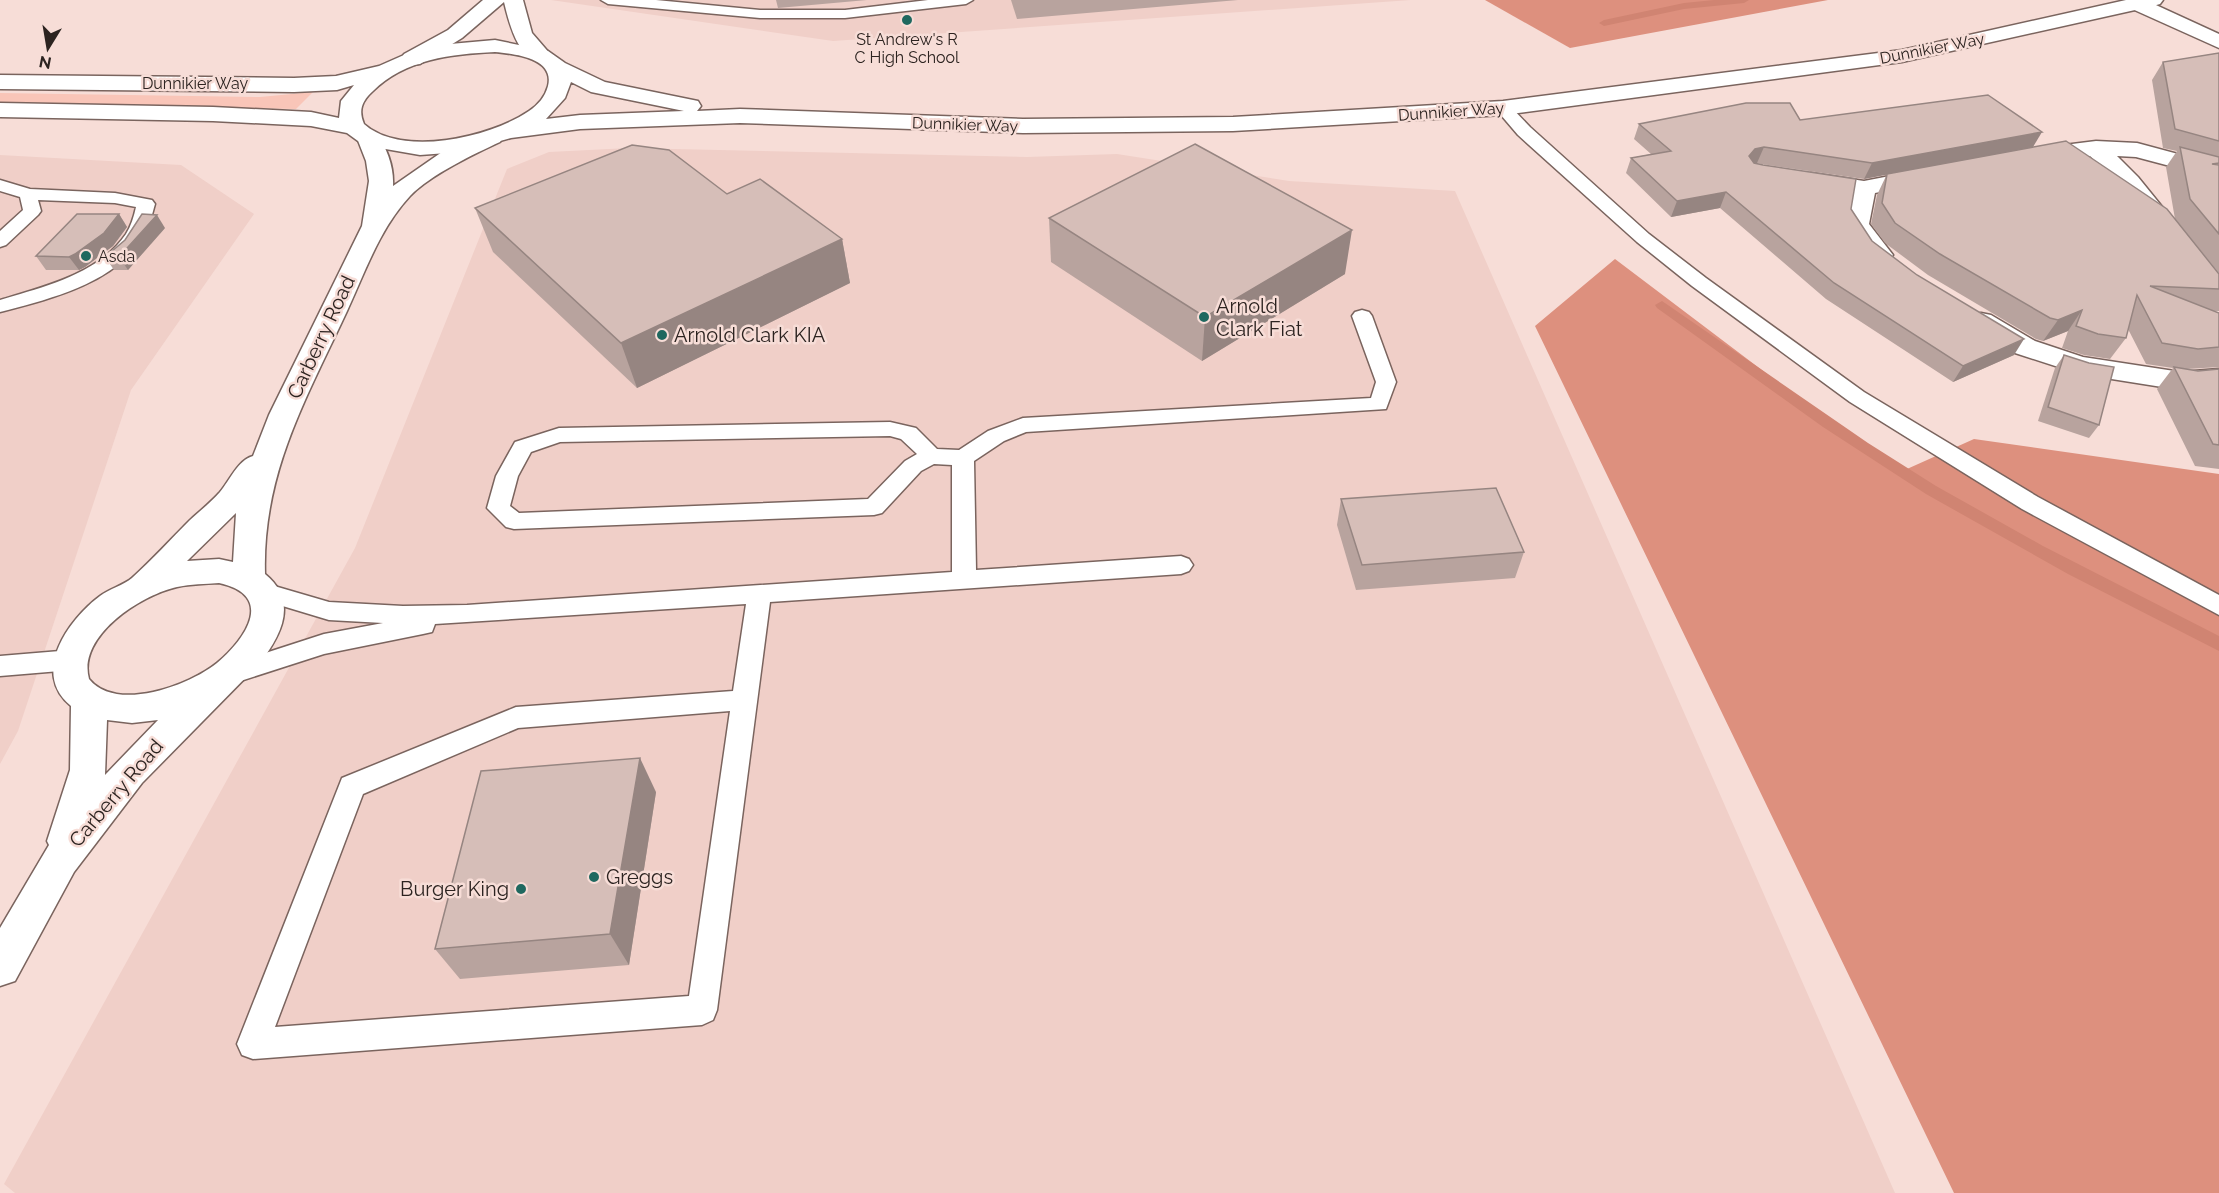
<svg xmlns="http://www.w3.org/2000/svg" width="2219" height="1193" viewBox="0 0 2219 1193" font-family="Raleway,sans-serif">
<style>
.built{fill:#f0cfc8}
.green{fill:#f9c5b8}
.forest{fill:#dd907e}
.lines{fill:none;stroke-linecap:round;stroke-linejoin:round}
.stream{fill:#d08472;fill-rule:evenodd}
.service-casing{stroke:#7a645e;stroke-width:3}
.minor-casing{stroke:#7a645e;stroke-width:3}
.tertiary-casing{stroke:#7a645e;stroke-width:3}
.secondary-casing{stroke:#7a645e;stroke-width:3}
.service{fill:#fff;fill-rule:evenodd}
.minor{fill:#fff;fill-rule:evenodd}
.tertiary{fill:#fff;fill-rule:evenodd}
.secondary{fill:#fff;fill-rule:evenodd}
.wall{fill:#b8a39e}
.shaded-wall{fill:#968581}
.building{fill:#d6beb8;stroke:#968581;stroke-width:1.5}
.poi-dot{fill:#1f685f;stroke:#f7ddd7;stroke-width:2}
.labels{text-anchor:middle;stroke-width:5;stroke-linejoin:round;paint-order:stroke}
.far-poi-label{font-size:16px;fill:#2c2320;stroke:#f7ddd7}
.far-street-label{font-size:16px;fill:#2c2320;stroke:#f7ddd7}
.poi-label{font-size:20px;fill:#2c2320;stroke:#f7ddd7;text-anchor:start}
.street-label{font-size:20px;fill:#2c2320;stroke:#f7ddd7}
</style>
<rect width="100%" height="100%" fill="#f7ddd7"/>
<g class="built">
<polygon points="551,0 1411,0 833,41"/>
<polygon points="629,148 1027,157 1117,154 1289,181 1455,191 1895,1193 15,1193 4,1184 355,548 507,169 549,152"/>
<polygon points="0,155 181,165 254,214 131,390 18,731 0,764"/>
</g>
<polygon class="green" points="313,92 296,109 0,103 0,93 260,97"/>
<g class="forest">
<polygon points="1485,0 1828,0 1570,48"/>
<polygon points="1615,259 1898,473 1974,439 2219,474 2219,1193 1954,1193 1535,326"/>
</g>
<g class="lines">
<g class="stream">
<polygon points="1714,0 1749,0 1744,3 1684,9 1604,26 1599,23 1604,20 1684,3"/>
<polygon points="1662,301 1868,443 1936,486 2043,546 2219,636 2219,651 2068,574 1926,494 1823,427 1657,308 1655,305"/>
</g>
<defs>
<g id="service">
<polygon points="601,0 656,0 760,10 845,10 928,0 973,0 966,4 845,18 760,18 608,4"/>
<polygon points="1503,103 1509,105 1530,127 1649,234 1706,278 1864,392 2038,497 2219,595 2219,615 2022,509 1850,402 1692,286 1637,242 1518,135 1495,108"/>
<path d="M 0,180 L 30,189 L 115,193 L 152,200 L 155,204 C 152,214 150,225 144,235 C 117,283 50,299 0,312 L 0,300 C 43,287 99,274 126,234 C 131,226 134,216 136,207 L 115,203 L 38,200 L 41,211 L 38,215 L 6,245 L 0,247 L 0,231 L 23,210 L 20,197 L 0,191 Z"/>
<path d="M 1362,310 L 1369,312 L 1372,316 L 1396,382 L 1386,409 L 1026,432 L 1004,441 L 974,461 L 976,570 L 1181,556 L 1189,559 L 1193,565 L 1189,571 L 1181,574 L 770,602 L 717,1010 L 713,1020 L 702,1025 L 253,1059 L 242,1055 L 237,1044 L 342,778 L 516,707 L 733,691 L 746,604 L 435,624 L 432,632 L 423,634 L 324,654 L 228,685 L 219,682 L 215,675 L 219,668 L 324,634 L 383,623 L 329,620 L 256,598 L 252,592 L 256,586 L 264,583 L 329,602 L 403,606 L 467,605 L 952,572 L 952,465 L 934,464 L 921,471 L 882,513 L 874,515 L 514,529 L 506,527 L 487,508 L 496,476 L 515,442 L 559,428 L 890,422 L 916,428 L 937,449 L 959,450 L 988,431 L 1023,418 L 1371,398 L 1376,382 L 1352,316 L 1355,312 ZM 890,436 L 901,439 L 917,454 L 905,461 L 868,499 L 519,513 L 510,506 L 518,476 L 531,452 L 560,442 ZM 730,711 L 689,996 L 275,1027 L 363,794 L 518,728 Z"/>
<polygon points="72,650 81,653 85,660 81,667 72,670 0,676 0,656"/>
</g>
<g id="minor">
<polygon points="2130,0 2145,0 2219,34 2219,48 2130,8 2127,4"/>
<path d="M 492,130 L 500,132 L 503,137 L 500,142 C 474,154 430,175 410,196 C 380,228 365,272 347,311 C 306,399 262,474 265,574 C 299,602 281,635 260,663 L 142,783 L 74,872 L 15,981 L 0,986 L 0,928 L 49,845 L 47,841 L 70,770 L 71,706 C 30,673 69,619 100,596 C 109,589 124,585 132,578 C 152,560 171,539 190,520 C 200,511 211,502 220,492 C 230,480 238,460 253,456 L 269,415 L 362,226 L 369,181 L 366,161 L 357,138 L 360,133 L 368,131 L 376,133 C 387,148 394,167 393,186 L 442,152 ZM 236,513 L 233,562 L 219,559 L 187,561 ZM 219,583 C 275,595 247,638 217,663 C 190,685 116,713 89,679 C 77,636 141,595 177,587 C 191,584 205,584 219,583 ZM 107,720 L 132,723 L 158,720 L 105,775 Z"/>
<polygon points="2096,141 2137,143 2219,165 2219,179 2136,157 2117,156 2138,177 2219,277 2219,302 2210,300 2122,187 2090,156 2032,163 2024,161 2020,156 2024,151 2032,149"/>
<path d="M 1926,169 L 1934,171 L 1938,176 L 1934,181 L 1875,193 L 1869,224 L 1893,255 L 1889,260 C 1865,266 1856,242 1845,224 L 1851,193 L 1803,185 L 1799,180 L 1803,175 L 1811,173 L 1864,181 Z"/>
<polygon points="1981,313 1991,315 2035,341 2083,357 2181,372 2219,369 2219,387 2181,390 2080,374 2015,353 1971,327 1968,321 1971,315"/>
</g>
<path id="tertiary" d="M 483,0 L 523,0 L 532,33 L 551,55 L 547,59 C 519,67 509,22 504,2 L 462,38 L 420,64 L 412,65 L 404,64 L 401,59 L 404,54 L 448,30 Z"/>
<path id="secondary" d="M 2126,0 L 2163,0 L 2160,4 L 2153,6 L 1902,62 L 1503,115 L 1233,131 L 1023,133 L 740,123 L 580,129 L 511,138 L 461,152 L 420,155 L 374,147 L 358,141 L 347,133 L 311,126 L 213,121 L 0,117 L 0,103 L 213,107 L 311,112 L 339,118 L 341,101 L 354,85 L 337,90 L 294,92 L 0,89 L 0,75 L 294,78 L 336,76 L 379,66 L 413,51 L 439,45 L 495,40 L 548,51 L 565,63 L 605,82 L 698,101 L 701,106 L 697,111 L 740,109 L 1023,119 L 1233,117 L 1503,101 L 1902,50 ZM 495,52 C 515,54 555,58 548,86 C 545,97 538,105 529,111 C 491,137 402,158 364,124 C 358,110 362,101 373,91 C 405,59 452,54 495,52 ZM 571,82 L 591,92 L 684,111 L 580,115 L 546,119 L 565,98 Z"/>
</defs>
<use href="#service" class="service-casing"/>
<use href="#minor" class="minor-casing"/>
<use href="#tertiary" class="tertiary-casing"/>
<use href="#secondary" class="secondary-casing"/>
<use href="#service" class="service"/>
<use href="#minor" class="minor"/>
<use href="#tertiary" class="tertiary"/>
<use href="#secondary" class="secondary"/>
</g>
<g class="wall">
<polygon points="776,0 867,0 778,8"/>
<polygon points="1011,0 1238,0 1017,19"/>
<polygon points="2219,53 2219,273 2175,219 2166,167 2177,151 2163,148 2152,80 2163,62"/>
<polygon points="1800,120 2033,147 2219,274 2219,311 2214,311 2219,313 2219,367 2187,369 2198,371 2219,369 2219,469 2195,466 2157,389 2173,368 2146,364 2128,329 2126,338 2110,359 2084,355 2062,348 2068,331 2043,341 2036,339 1928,275 1885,243 1871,224 1877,195 1887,174 1864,179 1755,163 1851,209 1872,241 2014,355 1953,382 1826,299 1720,208 1671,217 1626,173 1631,158 1651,154 1634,139 1639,124"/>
<polygon points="727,194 842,239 850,283 637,388 493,252 475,208"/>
<polygon points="119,214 127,227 113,246 85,267 79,270 46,270 36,256"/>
<polygon points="1049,218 1345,274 1202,361 1051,262"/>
<polygon points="165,228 128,270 114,270 105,257"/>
<polygon points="2064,355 2099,425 2089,438 2038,421 2055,368"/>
<polygon points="1341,499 1524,552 1515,578 1356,590 1337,525"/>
<polygon points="656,792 629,965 460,979 435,949"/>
</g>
<g class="shaded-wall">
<polygon points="2042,132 2033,147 1864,179 1872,163"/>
<polygon points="1764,147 1757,163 1748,165 1749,156 1755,149"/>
<polygon points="1726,192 1720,208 1671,217 1677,201"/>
<polygon points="119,214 127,227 113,246 85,267 79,270 69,257"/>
<polygon points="157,215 165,228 128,270 119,257"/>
<polygon points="1352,230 1345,274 1202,361 1205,317"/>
<polygon points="842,239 850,283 637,388 621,343"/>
<polygon points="2082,310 2068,331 2043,341 2058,320"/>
<polygon points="2024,339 2014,355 1953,382 1963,366"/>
<polygon points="640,758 656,792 629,965 610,934"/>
</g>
<g class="building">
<polygon points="2219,53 2219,141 2175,129 2163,62"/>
<polygon points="1988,95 2042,132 1872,163 1764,147 1755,149 1749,156 1754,163 1763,165 1856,179 1851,209 1872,241 1917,275 2024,339 1963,366 1834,283 1726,192 1677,201 1631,158 1671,151 1639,124 1746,103 1790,103 1800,120"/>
<polygon points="2066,141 2167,209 2219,274 2219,289 2150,286 2219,313 2219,347 2198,349 2162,343 2137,295 2126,338 2098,334 2076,326 2082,310 2058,320 2050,318 1940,254 1895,223 1882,203 1887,174"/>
<polygon points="1195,144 1352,230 1205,317 1049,218"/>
<polygon points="632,145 669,150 727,194 760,179 842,239 621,343 475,208"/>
<polygon points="2180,147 2219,157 2219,163 2212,164 2219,165 2219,234 2190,199"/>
<polygon points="77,214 119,214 104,233 75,254 69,257 36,256"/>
<polygon points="142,214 157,215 119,257 105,257 125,240"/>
<polygon points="2064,355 2089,363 2114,367 2099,425 2048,407"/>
<polygon points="2174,367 2198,371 2219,369 2219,445 2213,444"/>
<polygon points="1496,488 1524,552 1362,565 1341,499"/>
<polygon points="640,758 610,934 435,949 481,771"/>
</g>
<g class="poi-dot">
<circle cx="907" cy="20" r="6"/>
<circle cx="86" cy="256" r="6"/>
<circle cx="1204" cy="317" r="6"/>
<circle cx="662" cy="335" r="6"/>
<circle cx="594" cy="877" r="6"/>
<circle cx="521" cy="889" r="6"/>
</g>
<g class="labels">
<g class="far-poi-label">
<text x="907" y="45">St Andrew's R<tspan x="907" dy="18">C High School</tspan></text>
<text x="98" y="262" text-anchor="start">Asda</text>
</g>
<g class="far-street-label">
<text transform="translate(1932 48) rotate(-11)" y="6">Dunnikier Way</text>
<text x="195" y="89">Dunnikier Way</text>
<text transform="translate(1451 111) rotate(-4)" y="6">Dunnikier Way</text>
<text transform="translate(965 124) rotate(2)" y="6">Dunnikier Way</text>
</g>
<g class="poi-label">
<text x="1216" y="313">Arnold<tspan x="1216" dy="23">Clark Fiat</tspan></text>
<text x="674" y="342">Arnold Clark KIA</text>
<text x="606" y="884">Greggs</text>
<text x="509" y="896" text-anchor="end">Burger King</text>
</g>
<g class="street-label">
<text transform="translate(321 337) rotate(-65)" y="7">Carberry Road</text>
<text transform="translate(116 793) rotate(-50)" y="7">Carberry Road</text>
</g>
</g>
<g transform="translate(48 48) rotate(191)" stroke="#f7ddd7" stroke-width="4.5" paint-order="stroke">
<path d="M0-4.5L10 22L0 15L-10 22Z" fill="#2c2320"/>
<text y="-9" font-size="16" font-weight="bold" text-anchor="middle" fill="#2c2320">N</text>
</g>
</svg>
